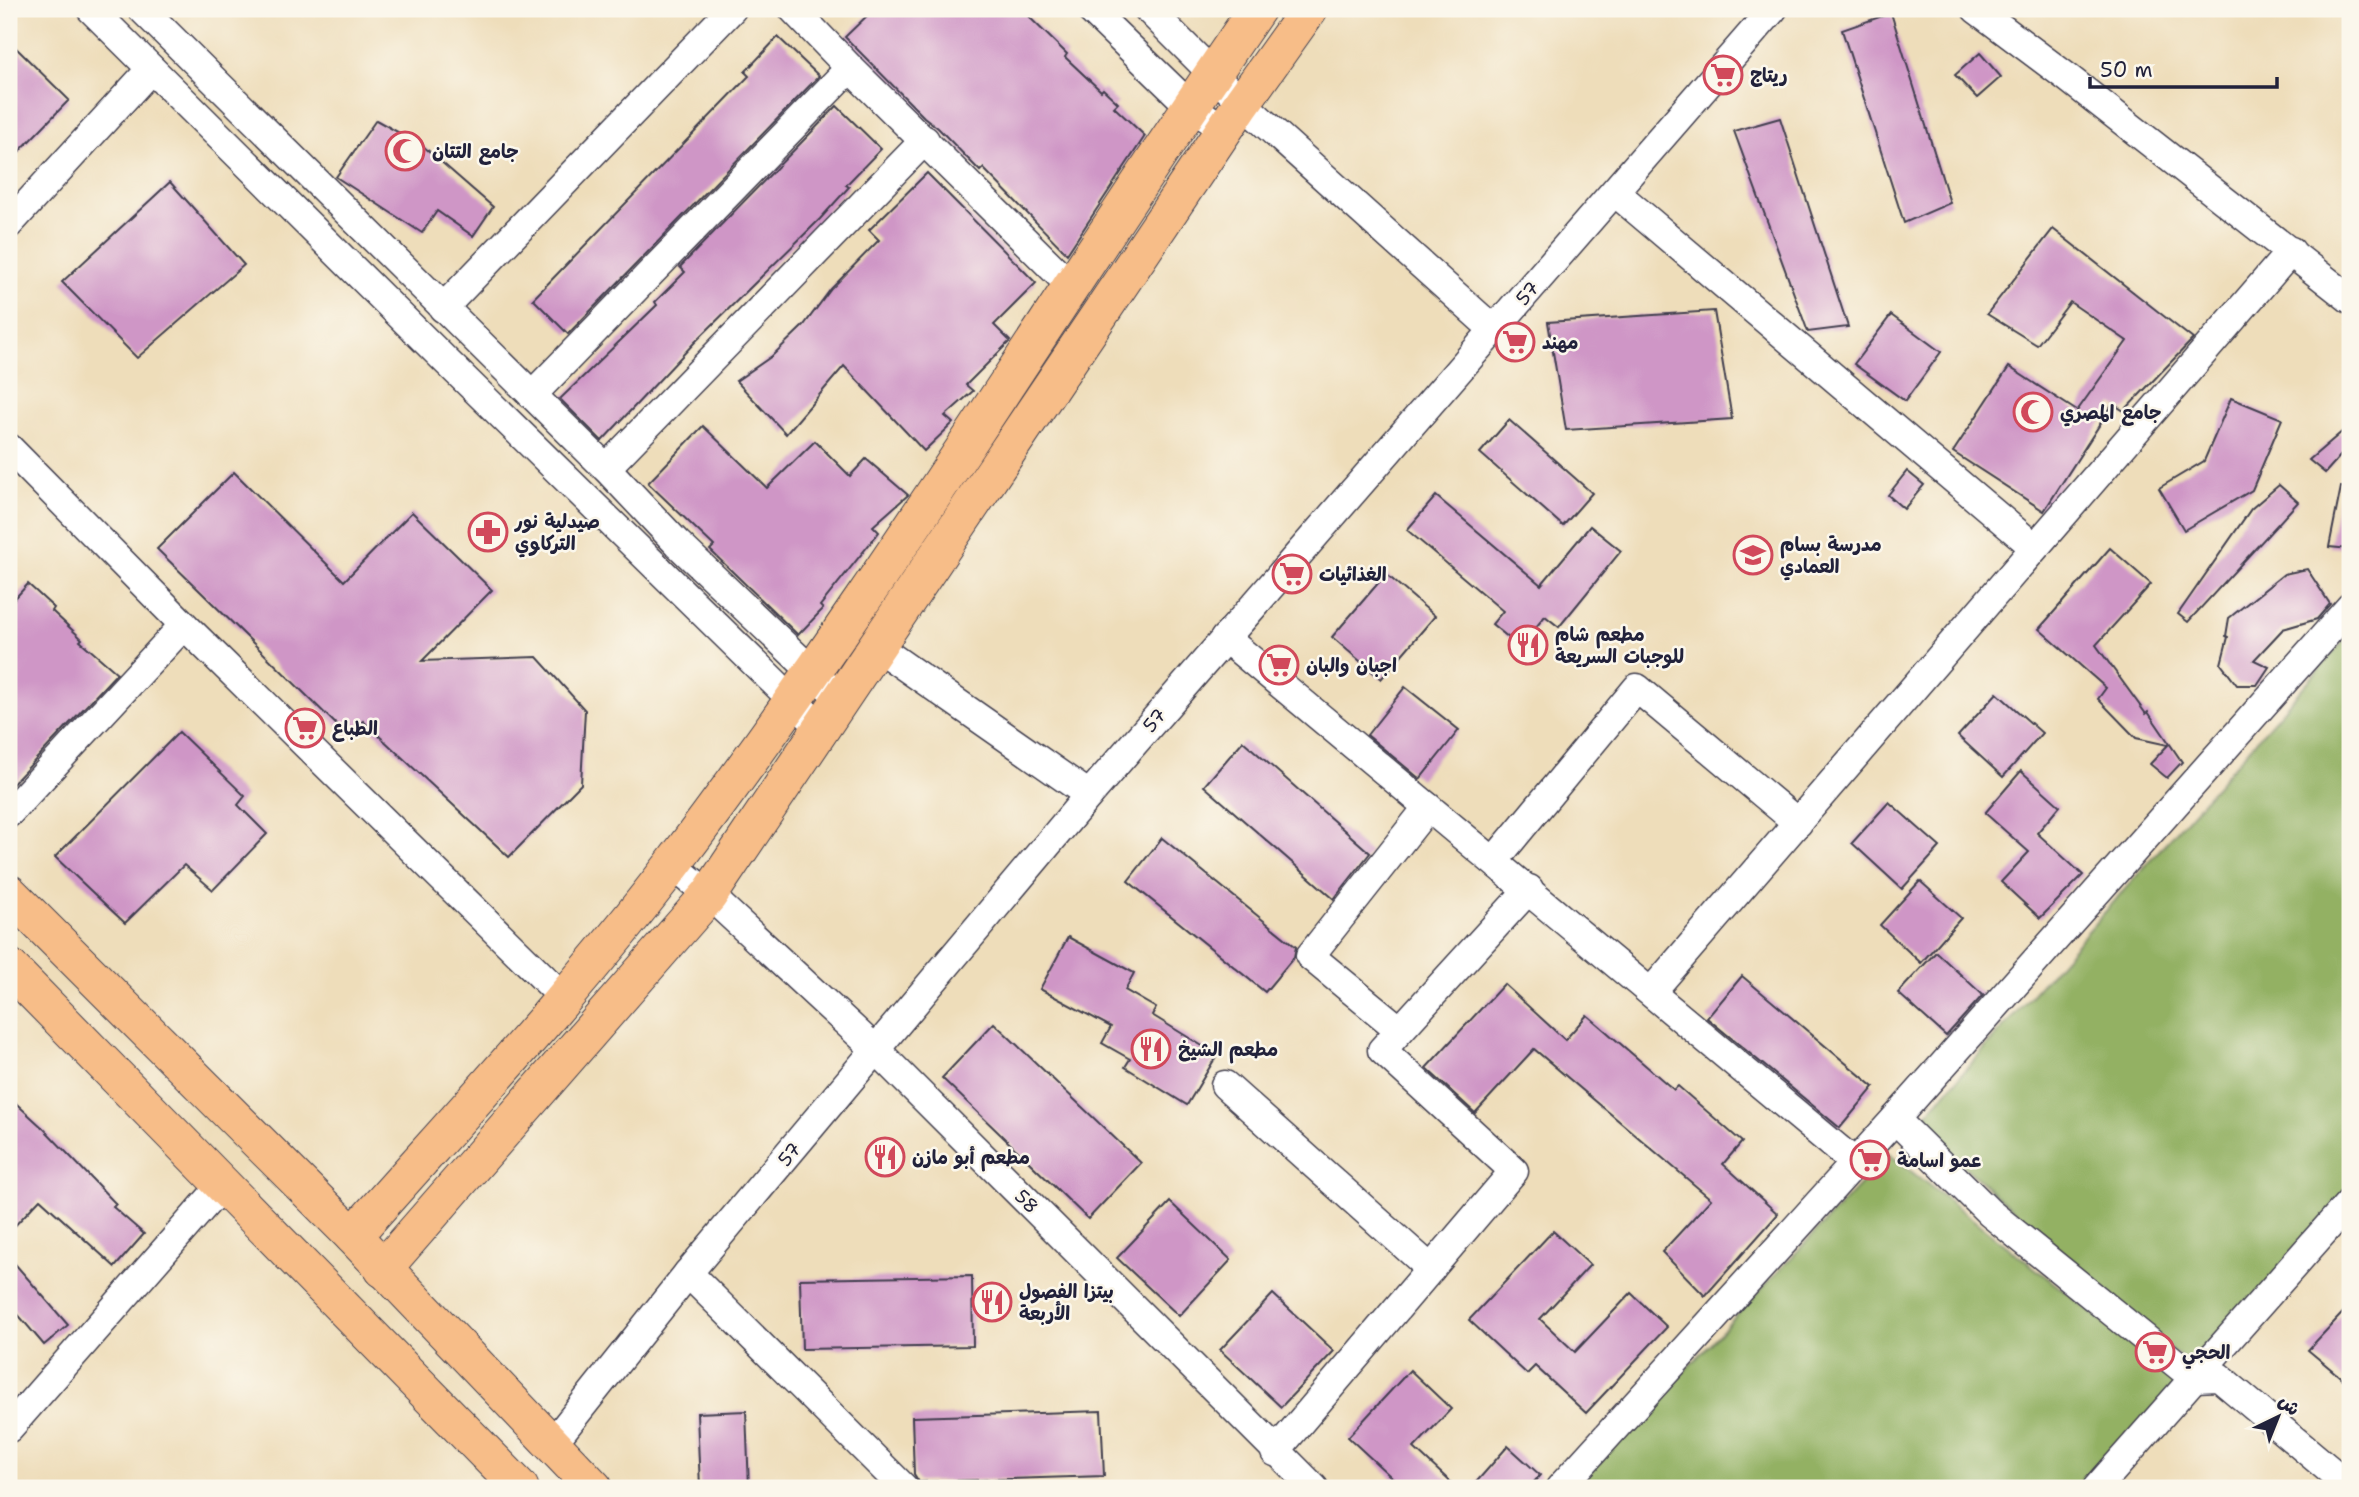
<svg xmlns="http://www.w3.org/2000/svg" width="2359" height="1497" viewBox="0 0 2359 1497" font-family="'Shantell Sans','Playpen Sans Arabic',sans-serif">
<style>
.forest{fill:#93b164;stroke:#5a6a50;stroke-width:2}
.building{fill:#cf96c6}
.lines{fill:none;stroke-linecap:round;stroke-linejoin:round}
.minor-casing{stroke:#413e4e;stroke-width:31}
.major-casing{stroke:#413e4e;stroke-width:39}
.minor{stroke:#fff;stroke-width:28}
.major{stroke:#f7bd88;stroke-width:37}
.labels{text-anchor:middle;stroke-width:5;stroke-linejoin:round;paint-order:stroke}
.poi-label{font-size:19px;font-weight:bold;fill:#22223b;stroke:#fbf7ec;text-anchor:start}
.street-label{font-size:19px;fill:#22223b;stroke:#fbf7ec}
</style>
<rect width="100%" height="100%" fill="#fbf7ec"/>
<filter id="ink" filterUnits="userSpaceOnUse"><feTurbulence type="fractalNoise" baseFrequency=".0143" numOctaves="2"/><feDisplacementMap in="SourceGraphic" scale="14" xChannelSelector="R" yChannelSelector="G"/><feConvolveMatrix kernelMatrix="1 2 1 2 8 2 1 2 1" color-interpolation-filters="sRGB"/></filter>
<filter id="wash" filterUnits="userSpaceOnUse"><feTurbulence type="fractalNoise" baseFrequency=".00686" numOctaves="4" result="noise"/><feDisplacementMap in="SourceGraphic" scale="28" xChannelSelector="R" yChannelSelector="G"/><feGaussianBlur stdDeviation="1.57" result="paint"/><feColorMatrix in="noise" values="0 0 0 0 0 0 0 0 0 0 0 0 0 0 0 0 0 1.4 0 .05"/><feComposite in="paint" operator="in"/></filter>
<g filter="url(#wash)">
<rect width="100%" height="100%" fill="#eeddba"/>
<g class="forest">
<polygon points="2350,634 2350,1195 2193,1368 1917,1125"/>
<polygon points="1889,1154 2183,1384 2085,1488 1574,1488"/>
</g>
<g id="blocks">
<g class="building">
<polygon points="874,9 1021,9 1067,54 1065,57 1101,91 1103,89 1118,103 1114,107 1145,136 1067,254 983,168 980,171 938,128 924,117 845,37"/>
<polygon points="1891,13 1950,203 1904,223 1842,30"/>
<polygon points="778,37 819,76 568,334 533,299 749,76 745,72"/>
<polygon points="9,41 69,100 9,162"/>
<polygon points="1980,53 2001,77 1977,98 1955,75"/>
<polygon points="837,106 881,149 846,185 849,187 820,219 695,342 602,441 560,399 657,305 655,302 685,272 680,267"/>
<polygon points="1780,118 1848,327 1808,332 1734,131"/>
<polygon points="376,120 423,146 493,207 473,236 437,211 422,233 336,177"/>
<polygon points="927,173 1036,283 994,325 1010,341 966,385 973,391 945,416 953,423 924,451 844,366 786,434 736,381 772,356 804,325 831,289 879,240 869,230"/>
<polygon points="170,182 244,265 137,358 62,282"/>
<polygon points="2053,229 2193,339 2124,411 2113,404 2044,511 1953,452 2009,367 2077,411 2127,341 2070,302 2037,345 1987,314"/>
<polygon points="1714,311 1732,419 1566,430 1548,322"/>
<polygon points="1891,315 1941,352 1905,401 1854,364"/>
<polygon points="2231,398 2282,419 2252,490 2184,530 2159,488 2204,461"/>
<polygon points="1509,420 1592,493 1563,526 1480,453"/>
<polygon points="2350,425 2350,445 2325,473 2309,460"/>
<polygon points="703,426 767,488 815,441 850,476 866,459 908,495 873,526 879,532 820,606 823,609 798,635 710,550 714,546 648,483"/>
<polygon points="1907,471 1924,485 1904,509 1888,495"/>
<polygon points="234,472 344,581 412,512 492,590 422,661 537,657 585,710 581,784 509,857 363,721 348,736 157,549"/>
<polygon points="2279,485 2298,502 2188,622 2178,614 2251,509"/>
<polygon points="2341,487 2350,488 2350,549 2329,547"/>
<polygon points="1436,496 1541,585 1590,526 1621,551 1559,627 1545,616 1520,647 1492,624 1503,611 1407,530"/>
<polygon points="2110,548 2151,584 2096,645 2146,714 2148,712 2182,762 2167,778 2150,764 2168,745 2136,738 2098,699 2106,688 2039,629"/>
<polygon points="2307,569 2330,604 2317,619 2283,629 2254,660 2269,667 2257,685 2237,685 2221,664 2228,637 2226,636 2229,618 2284,574"/>
<polygon points="1386,574 1435,616 1381,679 1332,637"/>
<polygon points="28,584 54,608 52,611 82,639 80,641 117,673 9,788 9,605"/>
<polygon points="1405,687 1459,730 1420,779 1367,735"/>
<polygon points="1997,693 2042,733 2003,777 1958,736"/>
<polygon points="179,732 245,796 238,805 267,834 213,890 184,865 125,923 55,857"/>
<polygon points="1243,741 1370,853 1334,899 1204,786"/>
<polygon points="2021,771 2060,806 2037,833 2083,875 2040,918 2001,882 2029,852 1985,813"/>
<polygon points="1889,802 1940,847 1902,889 1852,843"/>
<polygon points="1162,838 1296,947 1294,957 1265,992 1128,881"/>
<polygon points="1920,881 1961,918 1921,963 1880,925"/>
<polygon points="1068,937 1134,973 1125,990 1156,1008 1152,1015 1217,1055 1187,1105 1125,1067 1130,1059 1102,1043 1111,1027 1040,989"/>
<polygon points="1936,952 1983,995 1946,1036 1898,993"/>
<polygon points="1742,976 1874,1087 1840,1128 1707,1018"/>
<polygon points="1504,984 1565,1040 1587,1015 1674,1090 1678,1086 1742,1142 1723,1164 1778,1214 1705,1296 1662,1252 1711,1199 1534,1049 1475,1113 1426,1068"/>
<polygon points="994,1023 1141,1163 1088,1219 942,1078"/>
<polygon points="9,1097 44,1129 116,1204 113,1207 144,1234 115,1267 40,1199 9,1232"/>
<polygon points="1170,1202 1231,1260 1179,1316 1117,1258"/>
<polygon points="1553,1231 1590,1265 1540,1319 1575,1352 1631,1293 1667,1327 1586,1413 1535,1366 1527,1374 1469,1320"/>
<polygon points="9,1257 68,1325 44,1345 9,1304"/>
<polygon points="972,1276 973,1346 802,1349 800,1279"/>
<polygon points="1273,1294 1334,1351 1281,1407 1220,1350"/>
<polygon points="2350,1305 2350,1385 2308,1350"/>
<polygon points="1410,1370 1451,1409 1414,1448 1457,1488 1403,1488 1348,1437"/>
<polygon points="746,1411 749,1488 700,1488 697,1413"/>
<polygon points="1101,1411 1104,1476 919,1482 914,1474 912,1417"/>
<polygon points="1508,1446 1540,1475 1529,1488 1471,1488"/>
</g>
</g>
</g>
<g filter="url(#ink)">
<use href="#blocks" fill-opacity="0" stroke="#413e4e" stroke-width="2"/>
<g class="lines">
<defs>
<g id="minor">
<polyline points="91,9 444,359 821,728"/>
<polyline points="142,9 606,468 677,543 841,699"/>
<polyline points="793,9 850,68 1071,286"/>
<polyline points="1090,9 1190,106 1225,130"/>
<polyline points="1148,9 1242,103 1495,331"/>
<polyline points="1976,9 2068,78 2350,299"/>
<polyline points="1615,192 2034,547"/>
<polyline points="9,224 151,69"/>
<polyline points="443,308 732,9"/>
<polyline points="532,395 850,68"/>
<polyline points="9,448 184,625 563,997"/>
<polyline points="606,468 925,140"/>
<polyline points="1225,638 1854,1162"/>
<polyline points="877,647 1089,795"/>
<polyline points="9,813 184,625"/>
<polyline points="1494,861 1637,688 1798,823"/>
<polyline points="672,865 709,895 876,1050 1314,1488"/>
<polyline points="1652,991 2291,251"/>
<polyline points="1400,1030 1310,956 1428,807"/>
<polyline points="1225,1085 1431,1269"/>
<polyline points="1895,1119 1990,1213 2194,1378 2097,1488"/>
<polyline points="2350,1202 2194,1378 2219,1377 2350,1487"/>
<polyline points="688,1273 904,1488"/>
<polyline points="9,1428 223,1184"/>
<polyline points="551,1445 688,1273 1089,795 1773,9"/>
<polyline points="1275,1452 1514,1171 1382,1050 1529,889"/>
<polyline points="1560,1488 1895,1119 2350,607"/>
</g>
<g id="major">
<polyline points="9,893 353,1236 594,1488"/>
<polyline points="9,967 520,1488"/>
<path d="M 353,1236 C 461,1114 574,994 673,864 C 882,589 1061,293 1257,9"/>
<polyline points="383,1269 709,895 1242,103 1309,9"/>
</g>
</defs>
<use href="#minor" class="minor-casing"/>
<use href="#major" class="major-casing"/>
<use href="#minor" class="minor"/>
<use href="#major" class="major"/>
</g>
</g>
<defs>
<symbol id="supermarket-ring" viewBox="-11 -11 22 22"><circle r="9.5" fill="#fbf7ec" stroke="#d1495b" stroke-width="1.5"/><path d="M-6-5.5h2.5l.6 2H6L4.5 2H-2.5L-4.4-4H-6ZM-1.5 3.2a1.3 1.3 0 1 0 .1 0ZM3 3.2a1.3 1.3 0 1 0 .1 0Z" fill="#d1495b"/></symbol>
<symbol id="mosque-ring" viewBox="-11 -11 22 22"><circle r="9.5" fill="#fbf7ec" stroke="#d1495b" stroke-width="1.5"/><path d="M3.5-4.9A6 6 0 1 0 3.5 4.9A5 5 0 1 1 3.5-4.9Z" fill="#d1495b"/></symbol>
<symbol id="pharmacy-ring" viewBox="-11 -11 22 22"><circle r="9.5" fill="#fbf7ec" stroke="#d1495b" stroke-width="1.5"/><path d="M-2-6h4v4h4v4h-4v4h-4v-4h-4v-4h4Z" fill="#d1495b"/></symbol>
<symbol id="school-ring" viewBox="-11 -11 22 22"><circle r="9.5" fill="#fbf7ec" stroke="#d1495b" stroke-width="1.5"/><path d="M0-5L7-2L0 1L-7-2ZM-4 1L0 2.5L4 1V4Q0 6-4 4Z" fill="#d1495b"/></symbol>
<symbol id="restaurant-ring" viewBox="-11 -11 22 22"><circle r="9.5" fill="#fbf7ec" stroke="#d1495b" stroke-width="1.5"/><path d="M-5-6h1v4h1v-4h1v4h1v-4h1v5L-1.5 .5V6h-2V.5L-5-1ZM5-6V6H3V1.5H1.5Q1.5-4 5-6Z" fill="#d1495b"/></symbol>
</defs>
<g fill-rule="evenodd">
<use href="#supermarket-ring" x="1701" y="53" width="44" height="44"/>
<use href="#mosque-ring" x="383" y="129" width="44" height="44"/>
<use href="#supermarket-ring" x="1493" y="320" width="44" height="44"/>
<use href="#mosque-ring" x="2011" y="390" width="44" height="44"/>
<use href="#pharmacy-ring" x="466" y="510" width="44" height="44"/>
<use href="#school-ring" x="1731" y="533" width="44" height="44"/>
<use href="#supermarket-ring" x="1270" y="552" width="44" height="44"/>
<use href="#restaurant-ring" x="1506" y="623" width="44" height="44"/>
<use href="#supermarket-ring" x="1257" y="643" width="44" height="44"/>
<use href="#supermarket-ring" x="283" y="706" width="44" height="44"/>
<use href="#restaurant-ring" x="1129" y="1027" width="44" height="44"/>
<use href="#restaurant-ring" x="863" y="1135" width="44" height="44"/>
<use href="#supermarket-ring" x="1848" y="1138" width="44" height="44"/>
<use href="#restaurant-ring" x="970" y="1280" width="44" height="44"/>
<use href="#supermarket-ring" x="2133" y="1330" width="44" height="44"/>
</g>
<g class="labels">
<g class="poi-label">
<text x="1750" y="82">ريتاج</text>
<text x="432" y="158">جامع التتان</text>
<text x="1542" y="349">مهند</text>
<text x="2060" y="419">جامع المصري</text>
<text x="515" y="528">صيدلية نور<tspan x="515" dy="22">التركاوي</tspan></text>
<text x="1780" y="551">مدرسة بسام<tspan x="1780" dy="22">العمادي</tspan></text>
<text x="1319" y="581">الغذائيات</text>
<text x="1555" y="641">مطعم شام<tspan x="1555" dy="22">للوجبات السريعة</tspan></text>
<text x="1306" y="672">اجبان والبان</text>
<text x="332" y="735">الطباع</text>
<text x="1178" y="1056">مطعم الشيخ</text>
<text x="912" y="1164">مطعم أبو مازن</text>
<text x="1897" y="1167">عمو اسامة</text>
<text x="1019" y="1298">بيتزا الفصول<tspan x="1019" dy="22">الأربعة</tspan></text>
<text x="2182" y="1359">الحجي</text>
</g>
<g class="street-label">
<text transform="translate(1527 293) rotate(-49)" y="7">57</text>
<text transform="translate(1154 720) rotate(-49)" y="7">57</text>
<text transform="translate(789 1154) rotate(-50)" y="7">57</text>
<text transform="translate(1027 1201) rotate(45)" y="7">58</text>
</g>
</g>
<rect width="2359" height="1497" fill="none" stroke="#fbf7ec" stroke-width="35"/>
<g transform="translate(2278 1417) rotate(43)" stroke="#fbf7ec" stroke-width="5" paint-order="stroke">
<path d="M0-5L12 26L0 18L-12 26Z" fill="#22223b"/>
<text y="-10" font-size="19" font-weight="bold" text-anchor="middle" fill="#22223b">ش</text>
</g>
<path d="M2090 77v10h187v-10" fill="none" stroke="#22223b" stroke-width="3.5"/>
<text x="2100" y="77" font-size="21" fill="#22223b" stroke="#fbf7ec" stroke-width="5" paint-order="stroke">50 m</text>
</svg>
